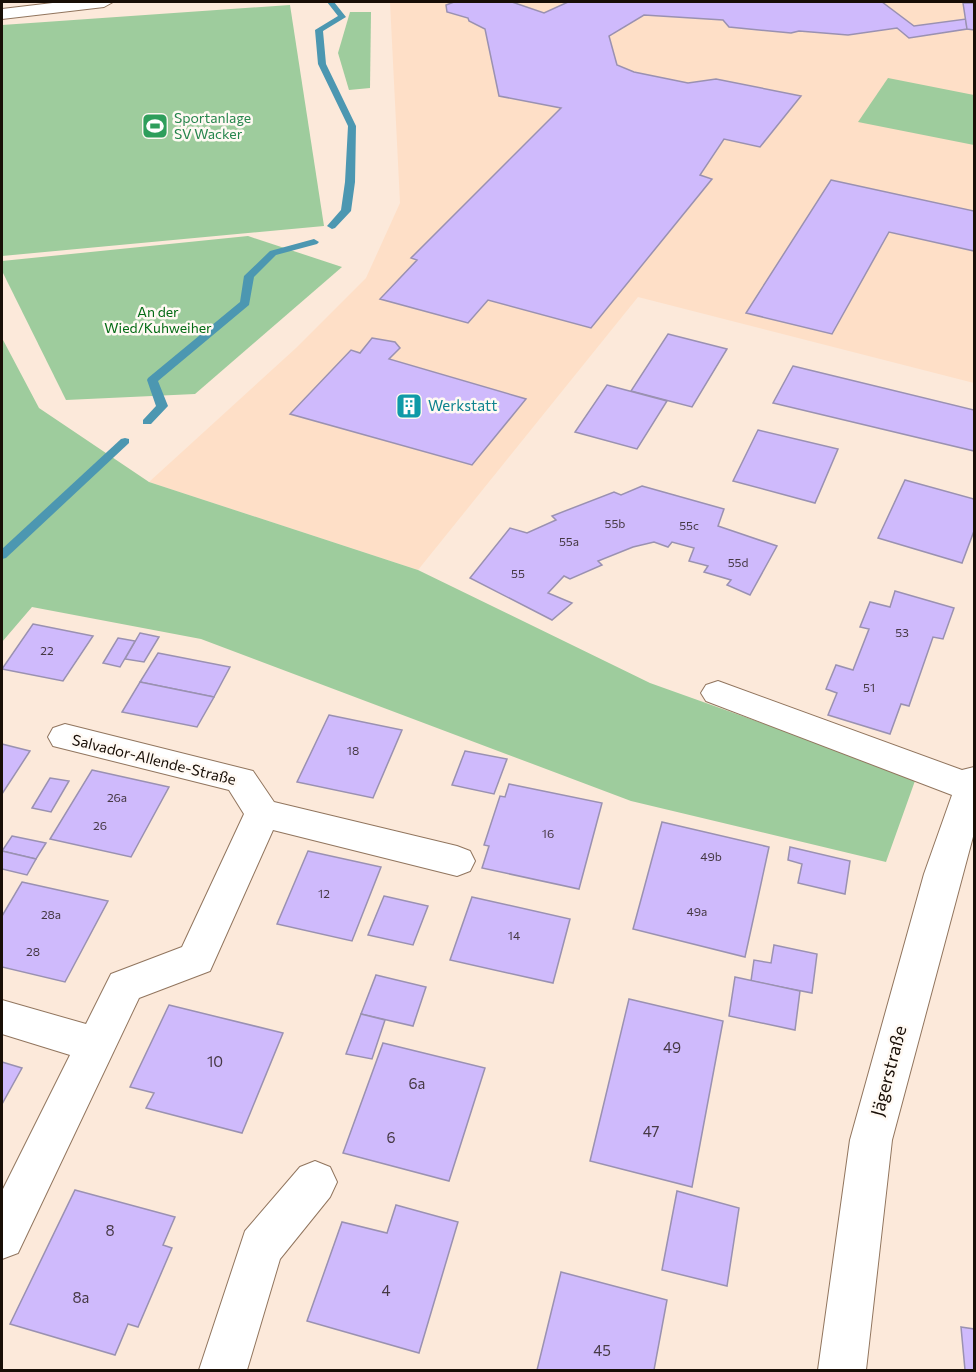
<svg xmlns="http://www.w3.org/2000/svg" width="976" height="1372" viewBox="0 0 976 1372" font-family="Commissioner,sans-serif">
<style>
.built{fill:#fedfc7}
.green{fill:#9ecc9d}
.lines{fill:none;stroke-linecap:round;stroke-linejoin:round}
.stream{fill:#4c97b1;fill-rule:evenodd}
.building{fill:#cfbafc;stroke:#9a91b1;stroke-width:1.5}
.minor-casing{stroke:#91755e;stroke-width:2}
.minor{fill:#fff;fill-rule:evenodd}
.labels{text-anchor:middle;stroke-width:5;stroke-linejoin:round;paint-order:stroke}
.number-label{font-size:12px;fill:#463944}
.far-leisure-label{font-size:14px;fill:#27864d;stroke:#fff9f3;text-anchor:start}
.far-park-label{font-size:14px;fill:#046b15;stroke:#fff9f3}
.culture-label{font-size:15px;fill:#0d838f;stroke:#fff9f3;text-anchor:start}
.street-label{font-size:15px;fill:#180e06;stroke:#fff9f3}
.near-number-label{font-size:15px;fill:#463944}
.near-street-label{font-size:18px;fill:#180e06;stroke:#fff9f3}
</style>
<rect width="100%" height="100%" fill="#fce9da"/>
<polygon class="built" points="390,2 974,2 974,383 638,297 418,570 149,482 296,348 366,278 400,203"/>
<g class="green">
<polygon points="290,5 324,226 2,256 2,25"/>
<polygon points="350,12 371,12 370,88 349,90 338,53"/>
<polygon points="888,78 974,95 974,145 858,122"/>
<polygon points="248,236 342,267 195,394 66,400 2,271 2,261"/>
<polygon points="2,338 39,408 149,482 418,570 650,683 916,778 886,862 631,801 201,639 32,607 2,642"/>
</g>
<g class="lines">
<g class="stream">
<polygon points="327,2 334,2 346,17 323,31 326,64 356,126 355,182 351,211 335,228 332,229 327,226 341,210 345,182 348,126 318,64 315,30 338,16"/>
<polygon points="314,239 319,242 317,244 276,255 254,277 249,305 158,381 168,406 151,424 143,424 143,420 156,406 147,380 148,378 240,302 244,276 270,251"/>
<polygon points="125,438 129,439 129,443 6,558 2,559 2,549 121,439"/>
</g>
</g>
<g class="building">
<polygon points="454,2 512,2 544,13 568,2 882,2 914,26 966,19 967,29 909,38 897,28 848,35 799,31 791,33 729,27 723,20 644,15 609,36 617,65 634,72 688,83 716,79 801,96 760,147 724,139 700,175 712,179 591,328 488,300 468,323 380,299 417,260 411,258 561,108 499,96 485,29 469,21 468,18 447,12 446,5"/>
<polygon points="963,3 974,3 974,30 967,29"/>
<polygon points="831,180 974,211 974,251 889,232 832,334 746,313"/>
<polygon points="668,334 727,349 692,407 631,391"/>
<polygon points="372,338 395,342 400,348 389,359 526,399 472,465 290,414 351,350 360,353"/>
<polygon points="793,366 974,410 974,451 773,403"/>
<polygon points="607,385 667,401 637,449 575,432"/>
<polygon points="758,430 838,449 815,503 733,481"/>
<polygon points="905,480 974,499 974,531 962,563 878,538"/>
<polygon points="642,486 724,509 718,526 777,546 750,595 727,585 731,580 704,572 708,566 689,561 694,548 672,542 668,547 654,542 633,547 598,561 602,565 570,579 564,576 548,593 572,603 552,620 470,578 510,528 527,533 556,520 552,516 614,492 621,495"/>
<polygon points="895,591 954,608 943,639 933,637 909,706 901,704 890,734 828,715 837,693 826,689 836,665 853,670 869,629 860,627 870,602 890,607"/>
<polygon points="33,624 93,636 63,681 2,669"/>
<polygon points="140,633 159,637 144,662 125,659"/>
<polygon points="118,638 135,641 120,667 103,663"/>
<polygon points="158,653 230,667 214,697 140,682"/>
<polygon points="140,682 214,697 197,727 122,712"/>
<polygon points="329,715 402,730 373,798 297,782"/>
<polygon points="2,744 30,751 2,794"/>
<polygon points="465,751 507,759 494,794 452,785"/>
<polygon points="92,770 169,787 131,857 50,839"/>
<polygon points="50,778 69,781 51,812 32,808"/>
<polygon points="509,784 602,803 579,889 482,868 489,846 484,845 500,796 505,797"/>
<polygon points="662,822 769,847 745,957 633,929"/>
<polygon points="12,836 46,843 36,859 2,851"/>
<polygon points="790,847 850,861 845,894 798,883 802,864 788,860"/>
<polygon points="2,851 36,859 27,875 2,869"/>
<polygon points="308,851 381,867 352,941 277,924"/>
<polygon points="22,882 108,901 65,982 2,967 2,916"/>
<polygon points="384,896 428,906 413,945 368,935"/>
<polygon points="472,897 570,919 553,983 450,960"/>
<polygon points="774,945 817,954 812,993 751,981 754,960 771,963"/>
<polygon points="376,975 426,987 413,1026 361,1014"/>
<polygon points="735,977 800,991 795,1030 729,1016"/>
<polygon points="629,999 723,1021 692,1187 590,1161"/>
<polygon points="169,1005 283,1033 242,1133 146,1108 154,1093 130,1087"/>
<polygon points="361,1014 385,1020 372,1059 346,1054"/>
<polygon points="383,1043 485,1068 449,1181 343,1153"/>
<polygon points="2,1062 22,1068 2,1104"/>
<polygon points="75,1190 175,1217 163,1245 172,1248 138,1327 128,1324 115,1355 10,1324"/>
<polygon points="677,1191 739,1208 727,1286 662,1270"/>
<polygon points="396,1205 458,1222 419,1353 307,1321 342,1222 387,1233"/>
<polygon points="561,1272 667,1300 654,1370 537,1370"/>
<polygon points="961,1327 974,1329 974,1370 965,1370"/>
</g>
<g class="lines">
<defs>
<g id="minor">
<polygon points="61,2 113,2 104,7 2,19 2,9"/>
<polygon points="718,681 962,770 974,767 974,833 892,1140 866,1370 818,1370 850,1140 924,874 952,795 706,701 701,693 706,685"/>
<polygon points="65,724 253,771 274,802 457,846 470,851 475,861 470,871 457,876 273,830 210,971 139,998 18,1253 2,1259 2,1191 70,1055 2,1034 2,1000 86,1024 111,974 182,947 244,814 229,790 53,746 48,737 53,728"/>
<polygon points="315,1161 330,1167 337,1182 330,1197 280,1259 247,1370 199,1370 245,1231 300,1167"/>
</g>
</defs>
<use href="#minor" class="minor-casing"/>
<use href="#minor" class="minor"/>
</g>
<defs>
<symbol id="stadium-square" viewBox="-11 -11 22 22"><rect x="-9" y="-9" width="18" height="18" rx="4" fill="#2e9e5b" stroke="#fff9f3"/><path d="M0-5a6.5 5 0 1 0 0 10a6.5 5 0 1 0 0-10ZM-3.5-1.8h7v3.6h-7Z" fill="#fff"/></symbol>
<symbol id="building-square" viewBox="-11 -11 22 22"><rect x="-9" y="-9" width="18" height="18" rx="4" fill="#0f9aa8" stroke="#fff9f3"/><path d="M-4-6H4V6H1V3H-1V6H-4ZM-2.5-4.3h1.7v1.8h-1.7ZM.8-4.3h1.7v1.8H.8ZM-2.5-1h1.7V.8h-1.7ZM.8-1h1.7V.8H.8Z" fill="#fff"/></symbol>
</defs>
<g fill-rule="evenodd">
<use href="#stadium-square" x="140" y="111" width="30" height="30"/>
<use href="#building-square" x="394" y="391" width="30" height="30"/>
</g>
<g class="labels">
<g class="number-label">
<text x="615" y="528">55b</text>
<text x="689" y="530">55c</text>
<text x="569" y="546">55a</text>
<text x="738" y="567">55d</text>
<text x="518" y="578">55</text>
<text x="902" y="637">53</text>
<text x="47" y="655">22</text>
<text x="869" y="692">51</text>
<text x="353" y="755">18</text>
<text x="117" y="802">26a</text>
<text x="100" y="830">26</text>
<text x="548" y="838">16</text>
<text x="711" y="861">49b</text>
<text x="324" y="898">12</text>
<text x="697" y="916">49a</text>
<text x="51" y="919">28a</text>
<text x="514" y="940">14</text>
<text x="33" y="956">28</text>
</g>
<g class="far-leisure-label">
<text x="174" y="123">Sportanlage<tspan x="174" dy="16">SV Wacker</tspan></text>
</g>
<g class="far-park-label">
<text x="158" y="317">An der<tspan x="158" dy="16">Wied/Kuhweiher</tspan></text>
</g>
<g class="culture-label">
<text x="428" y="411">Werkstatt</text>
</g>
<g class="street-label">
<text transform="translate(154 760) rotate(14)" y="5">Salvador-Allende-Straße</text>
</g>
<g class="near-number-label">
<text x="672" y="1053">49</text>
<text x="215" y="1067">10</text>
<text x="417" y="1089">6a</text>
<text x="651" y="1137">47</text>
<text x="391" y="1143">6</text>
<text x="110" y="1236">8</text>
<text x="386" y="1296">4</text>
<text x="81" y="1303">8a</text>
<text x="602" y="1356">45</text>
</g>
<g class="near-street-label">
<text transform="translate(889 1071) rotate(-75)" y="6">Jägerstraße</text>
</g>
</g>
<rect width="976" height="1372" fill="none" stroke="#180e06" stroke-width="6"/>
</svg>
